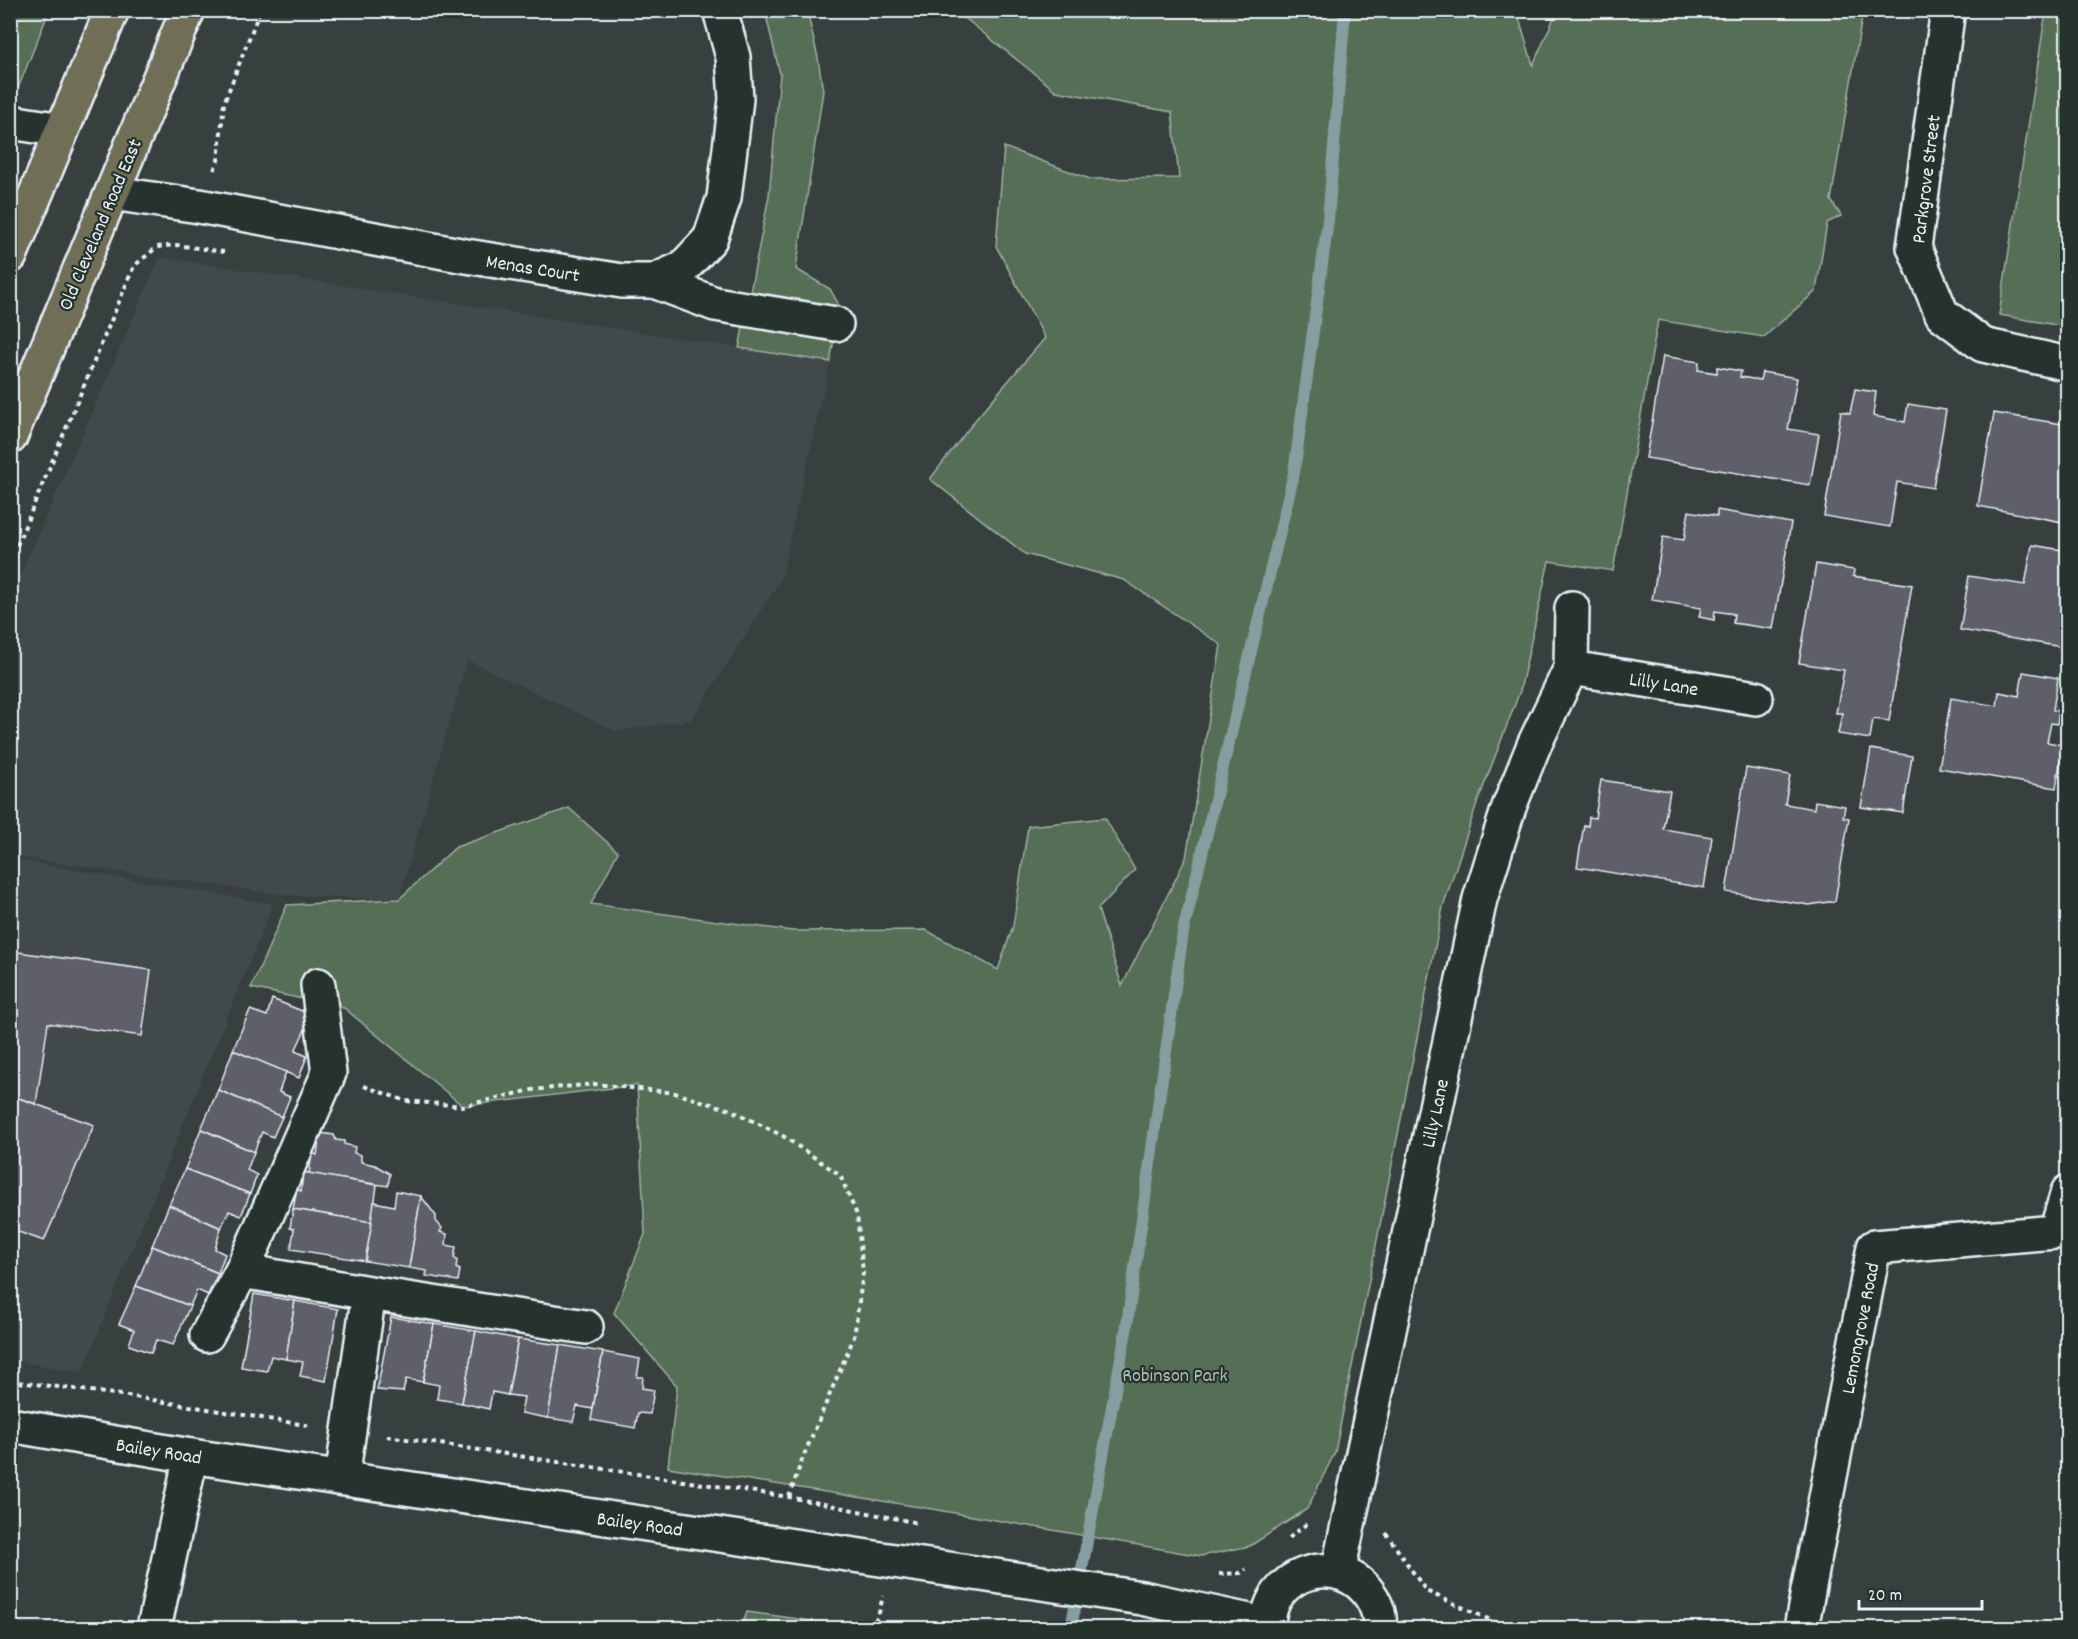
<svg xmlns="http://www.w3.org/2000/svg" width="2078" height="1639" viewBox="0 0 2078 1639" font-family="Dekko,sans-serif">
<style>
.built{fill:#43494c}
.green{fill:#566e54;stroke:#9fb0a6;stroke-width:1.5}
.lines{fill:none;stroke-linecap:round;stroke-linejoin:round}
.stream{stroke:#859fa0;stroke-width:12}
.building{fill:#5e5e6a;stroke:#e8f1f8;stroke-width:1.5}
.minor-casing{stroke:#e8f1f8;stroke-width:38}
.major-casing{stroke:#e8f1f8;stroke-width:38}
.path{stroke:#e8f1f8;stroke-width:4;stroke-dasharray:4.5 4.5;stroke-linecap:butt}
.minor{stroke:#26332d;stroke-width:33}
.major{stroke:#716e59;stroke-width:33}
.labels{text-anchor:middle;stroke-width:4.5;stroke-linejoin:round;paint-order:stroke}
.street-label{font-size:20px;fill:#e8f1f8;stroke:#26332d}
.park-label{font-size:20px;fill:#aebdb6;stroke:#26332d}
</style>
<rect width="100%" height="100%" fill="#37403f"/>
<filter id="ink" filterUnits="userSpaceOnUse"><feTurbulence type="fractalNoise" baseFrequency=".0167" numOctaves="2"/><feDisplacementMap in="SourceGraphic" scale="12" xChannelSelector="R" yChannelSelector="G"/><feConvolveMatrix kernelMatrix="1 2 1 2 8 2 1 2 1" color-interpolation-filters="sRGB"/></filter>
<g filter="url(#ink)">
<g class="built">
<polygon points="160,257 830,362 781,579 691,720 616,731 467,660 399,899 286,895 11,856 11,597"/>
<polygon points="10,859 273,904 82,1372 11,1360"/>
</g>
<g class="green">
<polygon points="11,11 49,11 11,106"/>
<polygon points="765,11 807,11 818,58 823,91 796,269 830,289 840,307 830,362 739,348 769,196 780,74"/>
<polygon points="956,11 1517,11 1533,65 1557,11 1863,11 1831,200 1841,216 1827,223 1816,291 1764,337 1658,320 1613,571 1549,561 1520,691 1475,809 1443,907 1335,1452 1307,1509 1250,1546 1201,1556 932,1509 668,1467 677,1386 614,1313 645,1234 637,1085 463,1106 344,1008 251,988 287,905 399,899 456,847 569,808 618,852 591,904 792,931 926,930 998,970 1013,926 1028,826 1105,818 1135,870 1098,909 1122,986 1186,858 1221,645 1124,580 1025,554 930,479 976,419 1045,338 996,246 1004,147 1090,179 1179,178 1172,112 1056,91"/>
<polygon points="2046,11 2067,11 2067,327 1999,315"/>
<polygon points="747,1612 863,1628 741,1628"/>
</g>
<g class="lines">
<polyline class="stream" points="1071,1628 1126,1331 1183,932 1294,473 1328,220 1345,10"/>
</g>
<g class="building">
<polygon points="1663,356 1699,362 1698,370 1717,373 1717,367 1741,371 1740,377 1760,380 1762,372 1797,378 1788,429 1819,434 1810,485 1646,458"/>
<polygon points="1855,389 1876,392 1873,416 1905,422 1908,404 1946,410 1933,488 1897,482 1890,527 1824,516 1841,411 1850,413"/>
<polygon points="1994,413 2068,425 2068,523 1978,506"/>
<polygon points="1717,510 1791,523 1773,629 1733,623 1734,614 1715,611 1714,620 1699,617 1701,608 1652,600 1663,537 1684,540 1689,511 1717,516"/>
<polygon points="2032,545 2068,551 2068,648 1960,630 1969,576 2025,585"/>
<polygon points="1816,564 1854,570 1853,576 1912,585 1889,721 1873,719 1870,739 1838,734 1842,713 1836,713 1844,670 1799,663"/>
<polygon points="2023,672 2058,678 2053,710 2059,711 2057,724 2051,723 2047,742 2063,745 2056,788 1939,768 1951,698 1997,706 1999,692 2019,696"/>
<polygon points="1871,749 1912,756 1903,813 1861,807"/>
<polygon points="1746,768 1790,775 1785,804 1814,809 1815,801 1845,806 1843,817 1849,818 1835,901 1809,905 1726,892"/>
<polygon points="1601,780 1670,791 1663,829 1712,837 1704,888 1577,867 1584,825 1588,826 1589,817 1595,818"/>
<polygon points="10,951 151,970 142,1036 48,1023 36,1104 10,1095"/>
<polygon points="272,999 312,1015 295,1051 307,1056 299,1078 233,1050 250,1010 267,1016"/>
<polygon points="233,1050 286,1072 279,1092 290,1097 282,1117 218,1090"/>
<polygon points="218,1090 282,1117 273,1137 262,1132 254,1152 201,1129"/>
<polygon points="10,1095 94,1125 44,1241 10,1229"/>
<polygon points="201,1129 254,1152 247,1170 257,1175 250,1194 185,1169"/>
<polygon points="320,1133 334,1135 336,1140 344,1141 344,1144 355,1147 354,1153 361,1155 361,1162 375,1165 390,1174 388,1186 309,1174 312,1153 317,1155"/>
<polygon points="185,1169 250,1194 241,1216 229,1211 221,1228 169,1205"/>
<polygon points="303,1172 377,1185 372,1222 293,1209 297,1189 301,1191"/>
<polygon points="396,1191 421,1196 409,1268 365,1261 374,1202 394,1206"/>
<polygon points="421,1196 436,1216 436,1221 442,1228 440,1232 447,1234 446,1245 456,1247 454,1258 457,1260 456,1268 460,1270 458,1281 426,1276 427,1271 409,1268"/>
<polygon points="169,1205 221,1228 215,1249 225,1254 218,1273 152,1246"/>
<polygon points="293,1209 372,1222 365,1261 291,1249 294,1229 290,1228"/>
<polygon points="152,1246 218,1273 208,1295 197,1290 190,1306 136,1286"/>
<polygon points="136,1286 190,1306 173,1345 156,1340 151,1353 129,1345 134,1330 119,1324"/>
<polygon points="254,1294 295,1301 286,1359 271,1356 267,1371 241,1367"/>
<polygon points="295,1301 338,1309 326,1381 300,1376 303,1362 286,1359"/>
<polygon points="391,1317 434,1324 423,1382 406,1379 403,1392 377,1390"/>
<polygon points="434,1324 476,1331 462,1403 437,1399 439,1385 423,1382"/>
<polygon points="476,1331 518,1339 508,1395 492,1392 489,1409 462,1403"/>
<polygon points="518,1339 560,1345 548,1418 521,1413 524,1397 508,1395"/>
<polygon points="560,1345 603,1352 593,1409 577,1406 573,1422 548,1418"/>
<polygon points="603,1352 640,1359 637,1377 643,1377 642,1388 654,1390 650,1414 638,1413 635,1428 591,1420"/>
</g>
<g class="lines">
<defs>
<g id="minor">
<polyline points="1948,10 1914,247 1942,314 1983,345 2068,364"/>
<polyline points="10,122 62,130"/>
<polyline points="112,193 199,206 460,255 622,281 654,281 683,268 710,239 724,198 736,99 733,57 720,10"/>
<polyline points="654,281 715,304 836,324"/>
<polyline points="1571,668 1756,698"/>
<polyline points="242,1271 369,1293"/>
<polyline points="207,1335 242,1271 329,1073 318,985"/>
<polyline points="10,1425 191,1456 1142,1598 1268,1625"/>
<polyline points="342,1478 369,1293 586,1327"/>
<polyline points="1338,1572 1480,899 1509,807 1534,745 1571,668 1572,608"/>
<polyline points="154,1628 191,1456"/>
<path d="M 1268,1628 C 1266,1571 1342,1549 1372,1598 C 1377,1607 1381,1618 1379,1628"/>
<polyline points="1801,1628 1874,1247 2056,1232 2068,1192"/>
</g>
<g id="major">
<polyline points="10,256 112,10"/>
<polyline points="10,437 188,10"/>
</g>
</defs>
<use href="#minor" class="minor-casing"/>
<use href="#major" class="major-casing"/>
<g class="path">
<polyline points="214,170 218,161 224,103 260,10"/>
<polyline points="10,562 134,266 157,247 177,245 224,252"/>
<polyline points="364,1086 406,1101 463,1106 532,1090 595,1084 675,1093 731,1110 783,1136 840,1175 857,1215 863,1273 854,1337 802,1460 789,1497"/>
<polyline points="10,1381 122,1395 311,1426"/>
<polyline points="387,1436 789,1497 918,1523"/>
<polyline points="1386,1533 1426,1591 1497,1623 1528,1628"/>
<polyline points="1289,1538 1309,1522"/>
<polyline points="1219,1574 1241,1573 1246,1569"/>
<polyline points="868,1628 878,1617 883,1596"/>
</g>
<use href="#minor" class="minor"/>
<use href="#major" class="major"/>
</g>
</g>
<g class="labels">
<g class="street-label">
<text transform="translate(1925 179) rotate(-83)" y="7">Parkgrove Street</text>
<text transform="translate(99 224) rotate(-67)" y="7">Old Cleveland Road East</text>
<text transform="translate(533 267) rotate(9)" y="7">Menas Court</text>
<text transform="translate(1664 683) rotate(9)" y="7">Lilly Lane</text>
<text transform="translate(1434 1113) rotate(-78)" y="7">Lilly Lane</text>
<text transform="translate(1859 1328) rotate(-79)" y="7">Lemongrove Road</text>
<text transform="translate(159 1450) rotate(9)" y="7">Bailey Road</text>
<text transform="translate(640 1523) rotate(8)" y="7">Bailey Road</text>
</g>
<g class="park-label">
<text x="1175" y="1381">Robinson Park</text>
</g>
</g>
<rect width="2078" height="1639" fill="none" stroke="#26332d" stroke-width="36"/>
<rect x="18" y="18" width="2042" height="1603" fill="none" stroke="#e8f1f8" stroke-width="2" filter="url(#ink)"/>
<path d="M1859 1600v9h123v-9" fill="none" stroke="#e8f1f8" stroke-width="3"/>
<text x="1868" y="1600" font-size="18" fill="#e8f1f8" stroke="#26332d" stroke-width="4.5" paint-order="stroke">20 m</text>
</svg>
